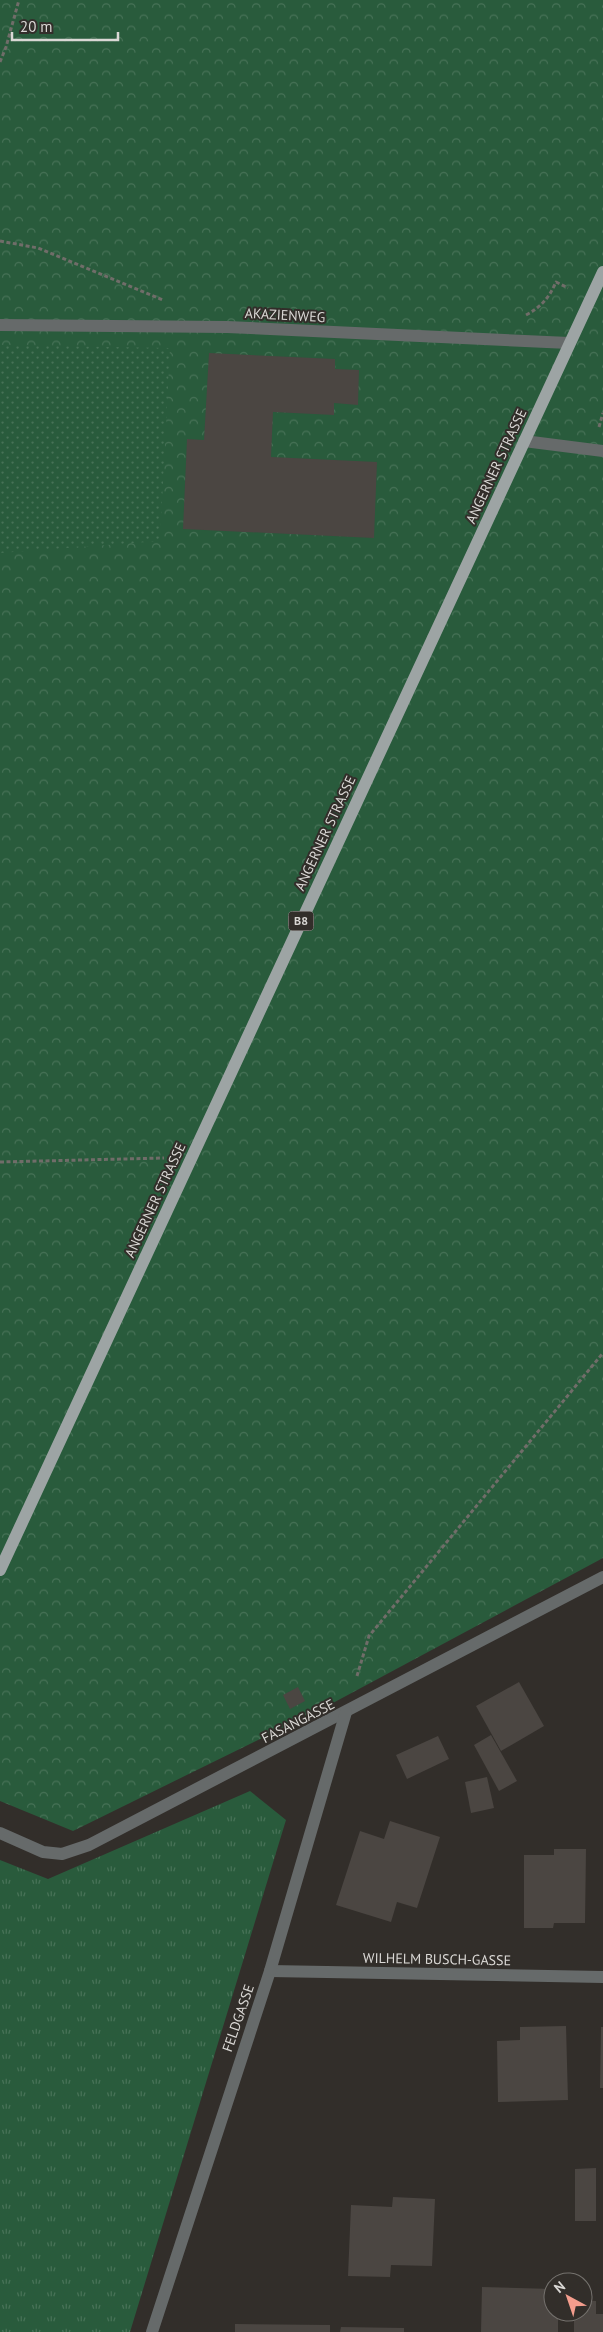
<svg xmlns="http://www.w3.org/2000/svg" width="603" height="2332" viewBox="0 0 603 2332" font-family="'PT Sans',sans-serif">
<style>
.grass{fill:url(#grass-tufts)}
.forest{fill:url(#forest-crowns)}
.park{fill:url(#park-dots)}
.building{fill:#4b4642}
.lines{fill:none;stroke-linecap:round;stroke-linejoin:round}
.path{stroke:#706d69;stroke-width:3;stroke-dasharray:4 2.5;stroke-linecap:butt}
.minor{stroke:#666a6a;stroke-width:12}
.major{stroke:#9da4a4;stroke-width:12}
.labels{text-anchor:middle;stroke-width:4;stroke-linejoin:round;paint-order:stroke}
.shield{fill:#322e2a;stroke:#a8a5a2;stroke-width:1}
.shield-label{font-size:12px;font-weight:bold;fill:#dad8d5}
.street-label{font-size:14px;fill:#dad8d5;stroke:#322e2a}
</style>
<defs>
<pattern id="grass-tufts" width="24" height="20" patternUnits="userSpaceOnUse" patternTransform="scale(1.25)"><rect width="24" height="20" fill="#295b3c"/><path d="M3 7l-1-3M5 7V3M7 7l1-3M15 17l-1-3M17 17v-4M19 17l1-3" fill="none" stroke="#477257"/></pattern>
<pattern id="forest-crowns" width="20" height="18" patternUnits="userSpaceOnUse" patternTransform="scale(1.25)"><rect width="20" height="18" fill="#295b3c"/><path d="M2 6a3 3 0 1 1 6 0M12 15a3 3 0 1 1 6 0" fill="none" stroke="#477257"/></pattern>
<pattern id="park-dots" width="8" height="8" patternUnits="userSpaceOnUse" patternTransform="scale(1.25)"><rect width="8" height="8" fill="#295b3c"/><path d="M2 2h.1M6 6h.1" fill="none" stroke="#477257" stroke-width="1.8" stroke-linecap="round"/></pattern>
</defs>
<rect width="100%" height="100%" fill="#322e2a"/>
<polygon class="grass" points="250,1791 286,1820 130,2332 0,2332 0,1860 48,1879"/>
<polygon class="forest" points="0,0 603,0 603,1558 331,1704 73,1831 0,1801"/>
<polygon class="park" points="0,345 170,348 160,541 0,553"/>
<g class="building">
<polygon points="209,353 335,359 335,369 359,370 358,405 334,403 334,415 273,412 271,457 377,462 374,538 183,529 187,439 204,440"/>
<polygon points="519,1682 544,1726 501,1751 476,1706"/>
<polygon points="298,1687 305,1701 290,1709 283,1695"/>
<polygon points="491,1735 517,1781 499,1791 474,1745"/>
<polygon points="438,1736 449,1759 407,1779 396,1755"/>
<polygon points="487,1777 494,1808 471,1813 465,1782"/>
<polygon points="390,1821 440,1837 417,1908 397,1902 391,1922 336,1905 360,1831 384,1839"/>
<polygon points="554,1849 586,1849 585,1923 554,1923 553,1928 524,1928 524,1855 554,1855"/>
<polygon points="566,2026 568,2100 498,2102 497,2041 520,2040 520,2027"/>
<polygon points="601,2027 603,2027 603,2088 600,2088"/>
<polygon points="596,2168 596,2221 575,2221 575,2169"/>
<polygon points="393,2197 435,2199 432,2266 391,2265 390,2277 348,2276 351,2205 392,2207"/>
<polygon points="482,2287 553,2289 553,2312 558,2312 558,2332 481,2332"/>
<polygon points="583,2300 596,2301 596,2314 603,2314 603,2332 574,2332 574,2312 583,2312"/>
<polygon points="235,2324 330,2325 330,2332 235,2332"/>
<polygon points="341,2327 404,2328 404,2332 340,2332"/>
</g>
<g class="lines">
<g class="path">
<polyline points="0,62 6,47 19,0"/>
<polyline points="0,241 38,248 163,300"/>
<path d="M 526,315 C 541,307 549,298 556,282 L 568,288"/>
<polyline points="599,427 603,413"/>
<polyline points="0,1162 164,1158"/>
<polyline points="357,1676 369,1636 603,1353"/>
</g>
<g class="minor">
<polyline points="0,325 227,327 569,343"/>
<polyline points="524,441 603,451"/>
<polyline points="0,1833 43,1852 62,1854 89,1845 603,1577"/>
<polyline points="270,1971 603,1977"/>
<polyline points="152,2332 270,1971 346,1712"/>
</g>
<polyline class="major" points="0,1570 603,272"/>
</g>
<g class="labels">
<rect class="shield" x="288.5" y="911.5" width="25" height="19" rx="4"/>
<g class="shield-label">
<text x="301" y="925">B8</text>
</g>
<g class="street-label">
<text transform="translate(285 315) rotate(3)" y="5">AKAZIENWEG</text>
<text transform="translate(496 466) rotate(-65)" y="5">ANGERNER STRASSE</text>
<text transform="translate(325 833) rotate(-65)" y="5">ANGERNER STRASSE</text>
<text transform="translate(155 1200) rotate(-65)" y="5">ANGERNER STRASSE</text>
<text transform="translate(298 1721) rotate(-27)" y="5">FASANGASSE</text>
<text transform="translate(437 1959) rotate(1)" y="5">WILHELM BUSCH-GASSE</text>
<text transform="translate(238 2018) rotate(-71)" y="5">FELDGASSE</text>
</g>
</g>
<g transform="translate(568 2297) rotate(320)"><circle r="24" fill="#322e2a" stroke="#75726e"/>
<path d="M0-4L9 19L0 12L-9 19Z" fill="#f49d8d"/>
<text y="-8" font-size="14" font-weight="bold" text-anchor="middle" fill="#dad8d5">N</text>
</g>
<path d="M12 32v8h106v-8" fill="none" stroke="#dad8d5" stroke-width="2.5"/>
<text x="20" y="32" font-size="15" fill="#dad8d5" stroke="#322e2a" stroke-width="4" paint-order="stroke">20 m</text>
</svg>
